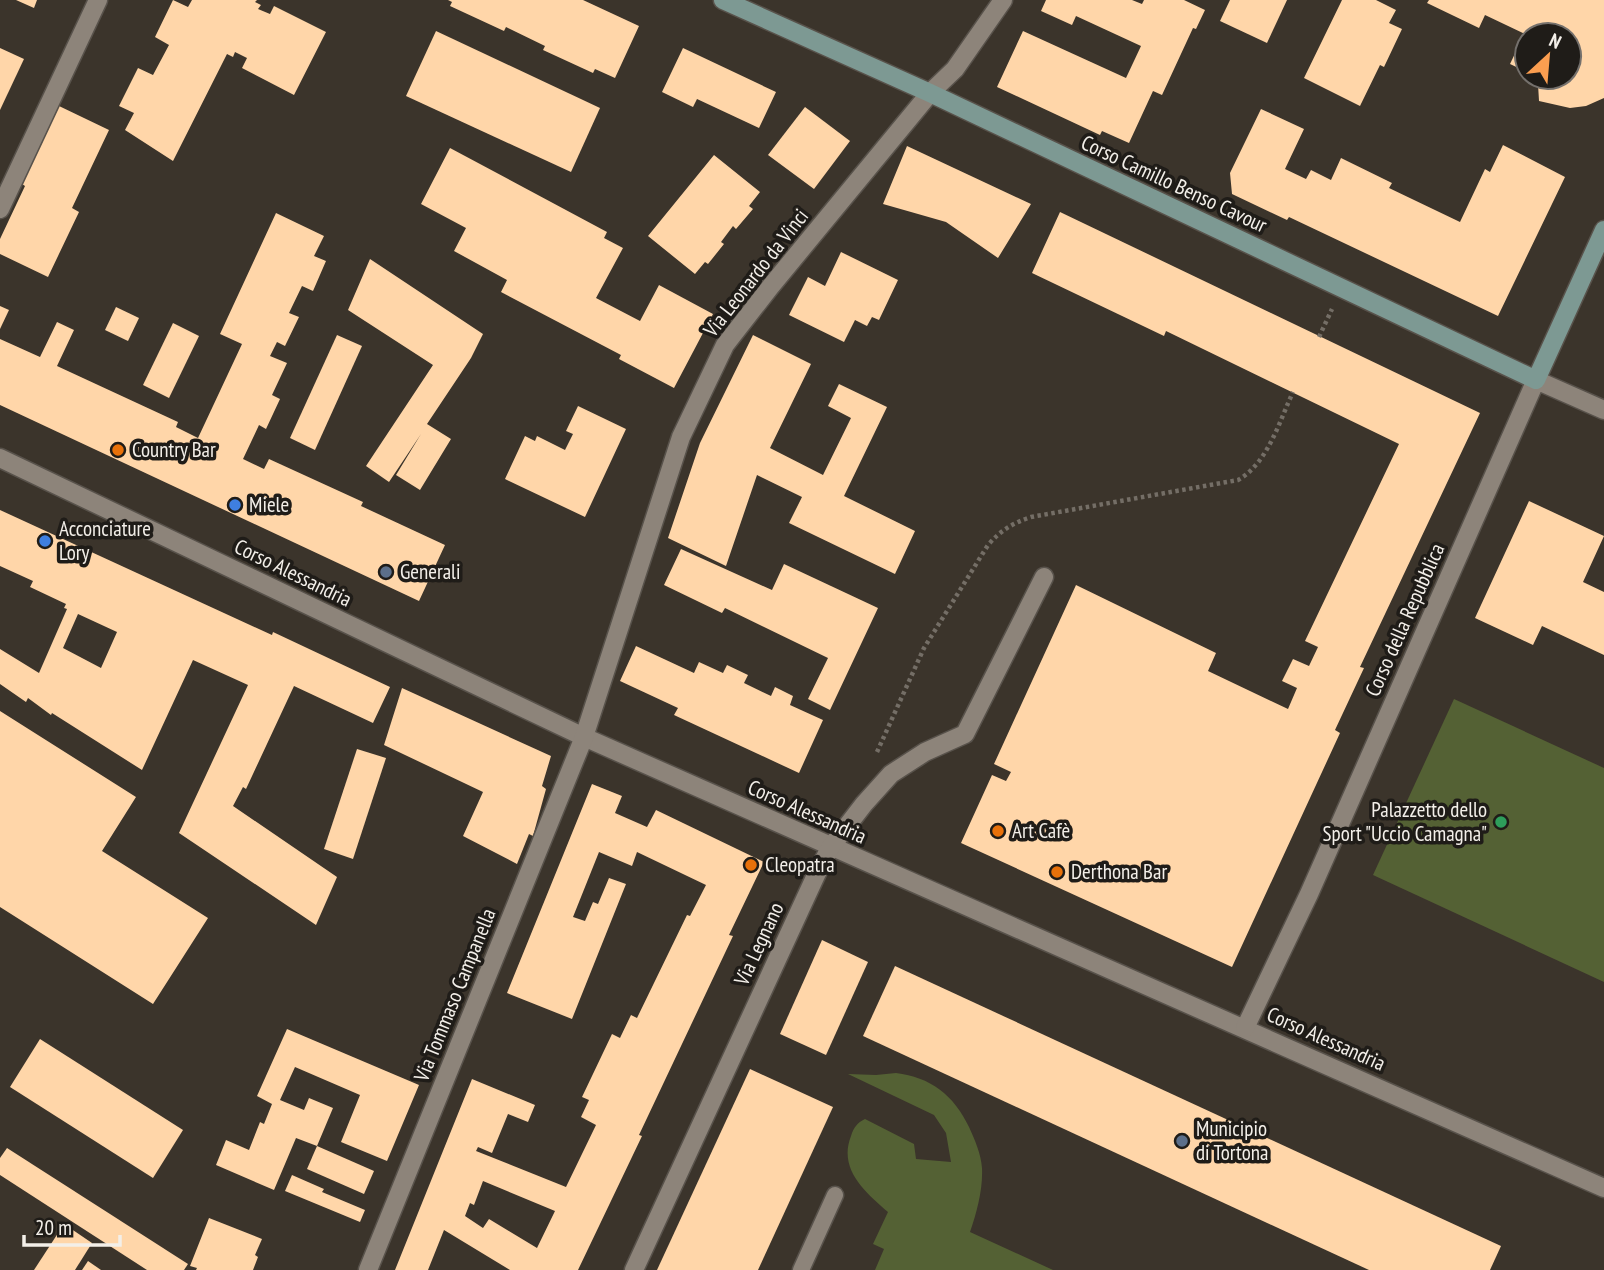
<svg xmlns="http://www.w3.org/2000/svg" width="1604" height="1270" viewBox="0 0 1604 1270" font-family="'PT Sans Narrow',sans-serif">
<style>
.green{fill:#546134}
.building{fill:#ffd6a9;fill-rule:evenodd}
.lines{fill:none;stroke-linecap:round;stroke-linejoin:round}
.lane-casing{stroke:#58524b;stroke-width:19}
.street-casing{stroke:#58524b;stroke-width:21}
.secondary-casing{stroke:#58524b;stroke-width:21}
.path{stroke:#746e66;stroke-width:4.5;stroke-dasharray:3.5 3.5;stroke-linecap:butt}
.lane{stroke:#8d847a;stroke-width:16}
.street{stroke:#8d847a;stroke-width:18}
.secondary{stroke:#7d9993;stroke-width:18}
.food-dot{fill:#e8710a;stroke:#1f1c18;stroke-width:2.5}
.shop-dot{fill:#3f7fe0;stroke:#1f1c18;stroke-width:2.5}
.service-dot{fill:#5c6f8a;stroke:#1f1c18;stroke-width:2.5}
.leisure-dot{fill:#2e9e5b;stroke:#1f1c18;stroke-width:2.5}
.labels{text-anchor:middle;stroke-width:7;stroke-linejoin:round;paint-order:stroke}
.street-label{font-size:21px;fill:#f3efe9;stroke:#1f1c18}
.poi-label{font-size:21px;fill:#f3efe9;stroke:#1f1c18;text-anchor:start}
</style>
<rect width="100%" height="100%" fill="#3b342b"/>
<g class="green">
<polygon points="1454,699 1604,768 1604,982 1373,875"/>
<path d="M 896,1073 C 930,1077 954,1095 969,1127 C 975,1140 981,1154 982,1168 C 983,1189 977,1212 970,1232 L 1053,1270 L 875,1270 L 884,1249 L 873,1244 L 888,1212 C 865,1192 838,1169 851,1136 C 854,1127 857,1123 865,1119 L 914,1144 L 916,1159 L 951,1162 L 946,1133 L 934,1115 L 848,1074 L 876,1075 Z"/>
</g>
<g class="building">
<polygon points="16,0 37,0 34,8"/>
<polygon points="173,0 188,7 192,0 257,0 255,2 261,5 258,9 270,14 274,6 326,32 294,95 242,68 247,58 235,52 233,57 227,54 173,161 125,130 134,113 119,106 138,68 153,75 169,45 155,37"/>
<polygon points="448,0 583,0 639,26 615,78 595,69 593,73 543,50 545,46 506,27 504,31 450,6 452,2"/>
<polygon points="1046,0 1132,0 1142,4 1144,0 1184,0 1205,10 1196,29 1193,28 1162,95 1153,91 1129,143 1102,131 1100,135 997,87 1023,31 1126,78 1141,46 1076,16 1072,25 1041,11"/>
<polygon points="1230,0 1287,0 1267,43 1220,21"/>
<polygon points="1342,0 1376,0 1396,10 1389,23 1402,29 1384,67 1380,65 1360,106 1304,78"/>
<polygon points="1429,0 1604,0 1604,98 1586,106 1570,108 1539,101 1538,84 1542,77 1569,77 1569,35 1527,35 1485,15 1479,28 1427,3"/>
<polygon points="436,31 600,108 571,172 406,96"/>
<polygon points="1520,43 1527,47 1527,72 1510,64"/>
<polygon points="0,48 24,59 0,110"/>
<polygon points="683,48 776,92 759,128 697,99 693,107 662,92"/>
<polygon points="59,106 109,130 72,208 79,212 48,277 0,254 0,239 25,186 22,184"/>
<polygon points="805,107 850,141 814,189 768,155"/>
<polygon points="1261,109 1304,129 1285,169 1306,179 1311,170 1331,180 1341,158 1392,183 1389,188 1460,222 1485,169 1490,172 1503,145 1565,177 1498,316 1289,217 1287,220 1232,194 1230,173"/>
<polygon points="907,146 1031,204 998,258 946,222 883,204"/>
<polygon points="450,148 607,232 604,238 623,248 596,298 640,321 659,285 713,314 674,388 619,359 621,355 501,292 507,280 454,251 466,228 421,204"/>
<polygon points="714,155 760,192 749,206 753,209 736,229 733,226 721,242 724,244 708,264 705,262 695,274 648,236"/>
<polygon points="1060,212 1480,413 1360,667 1364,668 1335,730 1340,733 1232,967 961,843 992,775 1006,781 1011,772 994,764 1076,585 1216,653 1208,671 1288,709 1297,688 1282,681 1293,659 1309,666 1318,647 1305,641 1399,444 1166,331 1164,336 1032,273"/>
<polygon points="276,213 324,236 314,256 326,261 313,291 302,286 289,313 299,317 285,346 277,342 270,356 287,363 272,395 280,399 266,429 259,425 243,459 264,469 269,459 363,502 361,506 445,545 419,601 0,405 0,339 40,357 57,322 74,330 57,366 178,422 176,427 198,438 242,344 220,334"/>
<polygon points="841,252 898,280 879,320 872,317 867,326 855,320 844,342 789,315 808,277 825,286"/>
<polygon points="370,259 483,334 471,358 427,424 451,439 420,490 396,475 421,434 389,482 366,466 433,365 348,310"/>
<polygon points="0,306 9,310 0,329"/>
<polygon points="116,307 139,318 128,341 105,330"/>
<polygon points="173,323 199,336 169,398 143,385"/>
<polygon points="337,335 362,346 315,450 290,438"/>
<polygon points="753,335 811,364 770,448 823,475 851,418 828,406 839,384 887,407 844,496 915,531 895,574 789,523 802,497 757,475 726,566 668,538 700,443"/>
<polygon points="578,406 626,429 585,517 505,479 525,436 535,441 537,436 565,450 573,434 566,431"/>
<polygon points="1529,501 1604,536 1583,582 1604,592 1604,655 1542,626 1533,645 1475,618"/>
<path d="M 0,510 L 272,635 L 273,632 L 390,687 L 373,723 L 294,686 L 246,789 L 243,787 L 233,806 L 337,877 L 316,925 L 179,833 L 248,685 L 193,660 L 142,770 L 52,713 L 51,715 L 28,698 L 26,702 L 0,684 L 0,649 L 39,673 L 67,609 L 64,608 L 66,604 L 30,587 L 33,581 L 0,566 ZM 78,614 L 117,632 L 101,668 L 63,648 Z"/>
<polygon points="681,549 772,590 784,564 878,608 830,710 808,699 828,658 725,608 722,613 664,585"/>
<polygon points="636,646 694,673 699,662 723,673 727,665 748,675 744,683 771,696 775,687 793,696 790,705 823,720 799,773 674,715 678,708 620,681"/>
<polygon points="402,688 551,756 542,786 546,789 533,836 529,834 517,864 463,836 483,792 384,745"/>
<polygon points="0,711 136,797 102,851 208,918 153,1004 0,907"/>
<polygon points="357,749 386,758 353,859 324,849"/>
<path d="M 592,784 L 622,796 L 615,813 L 647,827 L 656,810 L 764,862 L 729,935 L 733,936 L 639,1135 L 642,1136 L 578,1270 L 510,1270 L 444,1230 L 428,1270 L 395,1270 L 472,1079 L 535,1105 L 528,1122 L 508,1114 L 492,1153 L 478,1147 L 476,1151 L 566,1187 L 596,1125 L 581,1117 L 589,1100 L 582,1097 L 612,1034 L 620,1038 L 631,1015 L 637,1018 L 687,915 L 690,916 L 706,885 L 637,852 L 632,866 L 599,852 L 573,917 L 585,921 L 593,902 L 598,904 L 609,878 L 626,884 L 572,1019 L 507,993 ZM 483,1181 L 555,1211 L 537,1248 L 489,1219 L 483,1228 L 465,1216 L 470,1203 L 474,1205 Z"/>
<polygon points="822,940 868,962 826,1055 780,1034"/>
<polygon points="895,966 1501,1246 1490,1270 1369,1270 863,1036"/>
<polygon points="287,1029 419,1085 387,1161 341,1142 360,1095 295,1067 280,1100 304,1110 309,1098 333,1108 317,1146 296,1138 274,1190 216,1165 226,1140 249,1150 260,1122 264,1124 272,1104 257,1096"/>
<polygon points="40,1039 183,1130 153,1178 10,1087"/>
<polygon points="750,1069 833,1107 758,1270 657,1270"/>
<polygon points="317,1146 374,1171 364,1194 307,1169"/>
<polygon points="7,1148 188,1264 184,1270 147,1270 0,1175 0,1158"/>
<polygon points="292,1175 324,1189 322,1192 365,1210 360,1222 285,1191"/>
<polygon points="209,1218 262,1239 255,1255 258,1257 253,1270 196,1270 197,1268 190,1266"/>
<polygon points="64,1224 92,1243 75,1270 34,1270"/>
<polygon points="88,1261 101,1270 82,1270"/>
</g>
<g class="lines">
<defs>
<polyline id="lane" points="801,1270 835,1195"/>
<g id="street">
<polyline points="0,209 98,0"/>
<polyline points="0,458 584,737 1604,1188"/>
<polyline points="1245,1028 1309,894 1536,380 1604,410"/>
<polyline points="368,1270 584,737 681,437 725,345 771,286 930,93 955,69 1003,0"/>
<polyline points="634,1270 817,873 830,848 864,804 891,774 925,752 965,734 1044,577"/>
</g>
<polyline id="secondary" points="723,0 930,93 1536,380 1604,230"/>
</defs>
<use href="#lane" class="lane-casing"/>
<use href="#street" class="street-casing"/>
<use href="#secondary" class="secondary-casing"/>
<g class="path">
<polyline points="1319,337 1332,309"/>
<path d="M 877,752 L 924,648 L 988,545 C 1001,530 1013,523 1031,517 L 1238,480 C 1268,463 1279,422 1293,392"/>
</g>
<use href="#lane" class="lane"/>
<use href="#street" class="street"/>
<use href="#secondary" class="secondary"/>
</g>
<g class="food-dot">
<circle cx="118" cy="450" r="7"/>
<circle cx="998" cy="831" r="7"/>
<circle cx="751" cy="865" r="7"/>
<circle cx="1057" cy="872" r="7"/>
</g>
<g class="shop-dot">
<circle cx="235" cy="505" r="7"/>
<circle cx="45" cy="541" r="7"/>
</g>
<g class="service-dot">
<circle cx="386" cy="572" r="7"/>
<circle cx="1182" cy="1141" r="7"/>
</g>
<circle class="leisure-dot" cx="1501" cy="822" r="7"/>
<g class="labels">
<g class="street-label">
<text transform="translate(1174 184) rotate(25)" y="7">Corso Camillo Benso Cavour</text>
<text transform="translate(756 273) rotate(-52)" y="7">Via Leonardo da Vinci</text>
<text transform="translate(293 573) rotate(26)" y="7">Corso Alessandria</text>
<text transform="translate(1405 620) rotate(-66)" y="7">Corso della Repubblica</text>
<text transform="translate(807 812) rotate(24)" y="7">Corso Alessandria</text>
<text transform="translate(759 944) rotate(-65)" y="7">Via Legnano</text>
<text transform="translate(455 995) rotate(-68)" y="7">Via Tommaso Campanella</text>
<text transform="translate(1326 1039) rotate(24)" y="7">Corso Alessandria</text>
</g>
<g class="poi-label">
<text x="132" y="457">Country Bar</text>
<text x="249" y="512">Miele</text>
<text x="59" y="536">Acconciature<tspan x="59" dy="24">Lory</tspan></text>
<text x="400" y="579">Generali</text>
<text x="1487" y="817" text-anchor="end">Palazzetto dello<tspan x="1487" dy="24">Sport "Uccio Camagna"</tspan></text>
<text x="1012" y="838">Art Cafè</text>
<text x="765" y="872">Cleopatra</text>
<text x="1071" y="879">Derthona Bar</text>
<text x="1196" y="1136">Municipio<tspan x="1196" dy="24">di Tortona</tspan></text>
</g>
</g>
<g transform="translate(1548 56) rotate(26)"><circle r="33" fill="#1f1c18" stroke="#74706c" stroke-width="2"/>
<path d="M0-5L12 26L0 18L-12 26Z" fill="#fb9e50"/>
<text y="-10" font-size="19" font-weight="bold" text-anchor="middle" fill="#f3efe9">N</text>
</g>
<path d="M24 1235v10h96v-10" fill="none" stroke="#f3efe9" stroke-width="3.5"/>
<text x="35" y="1235" font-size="21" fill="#f3efe9" stroke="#1f1c18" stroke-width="5" paint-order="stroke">20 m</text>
</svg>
